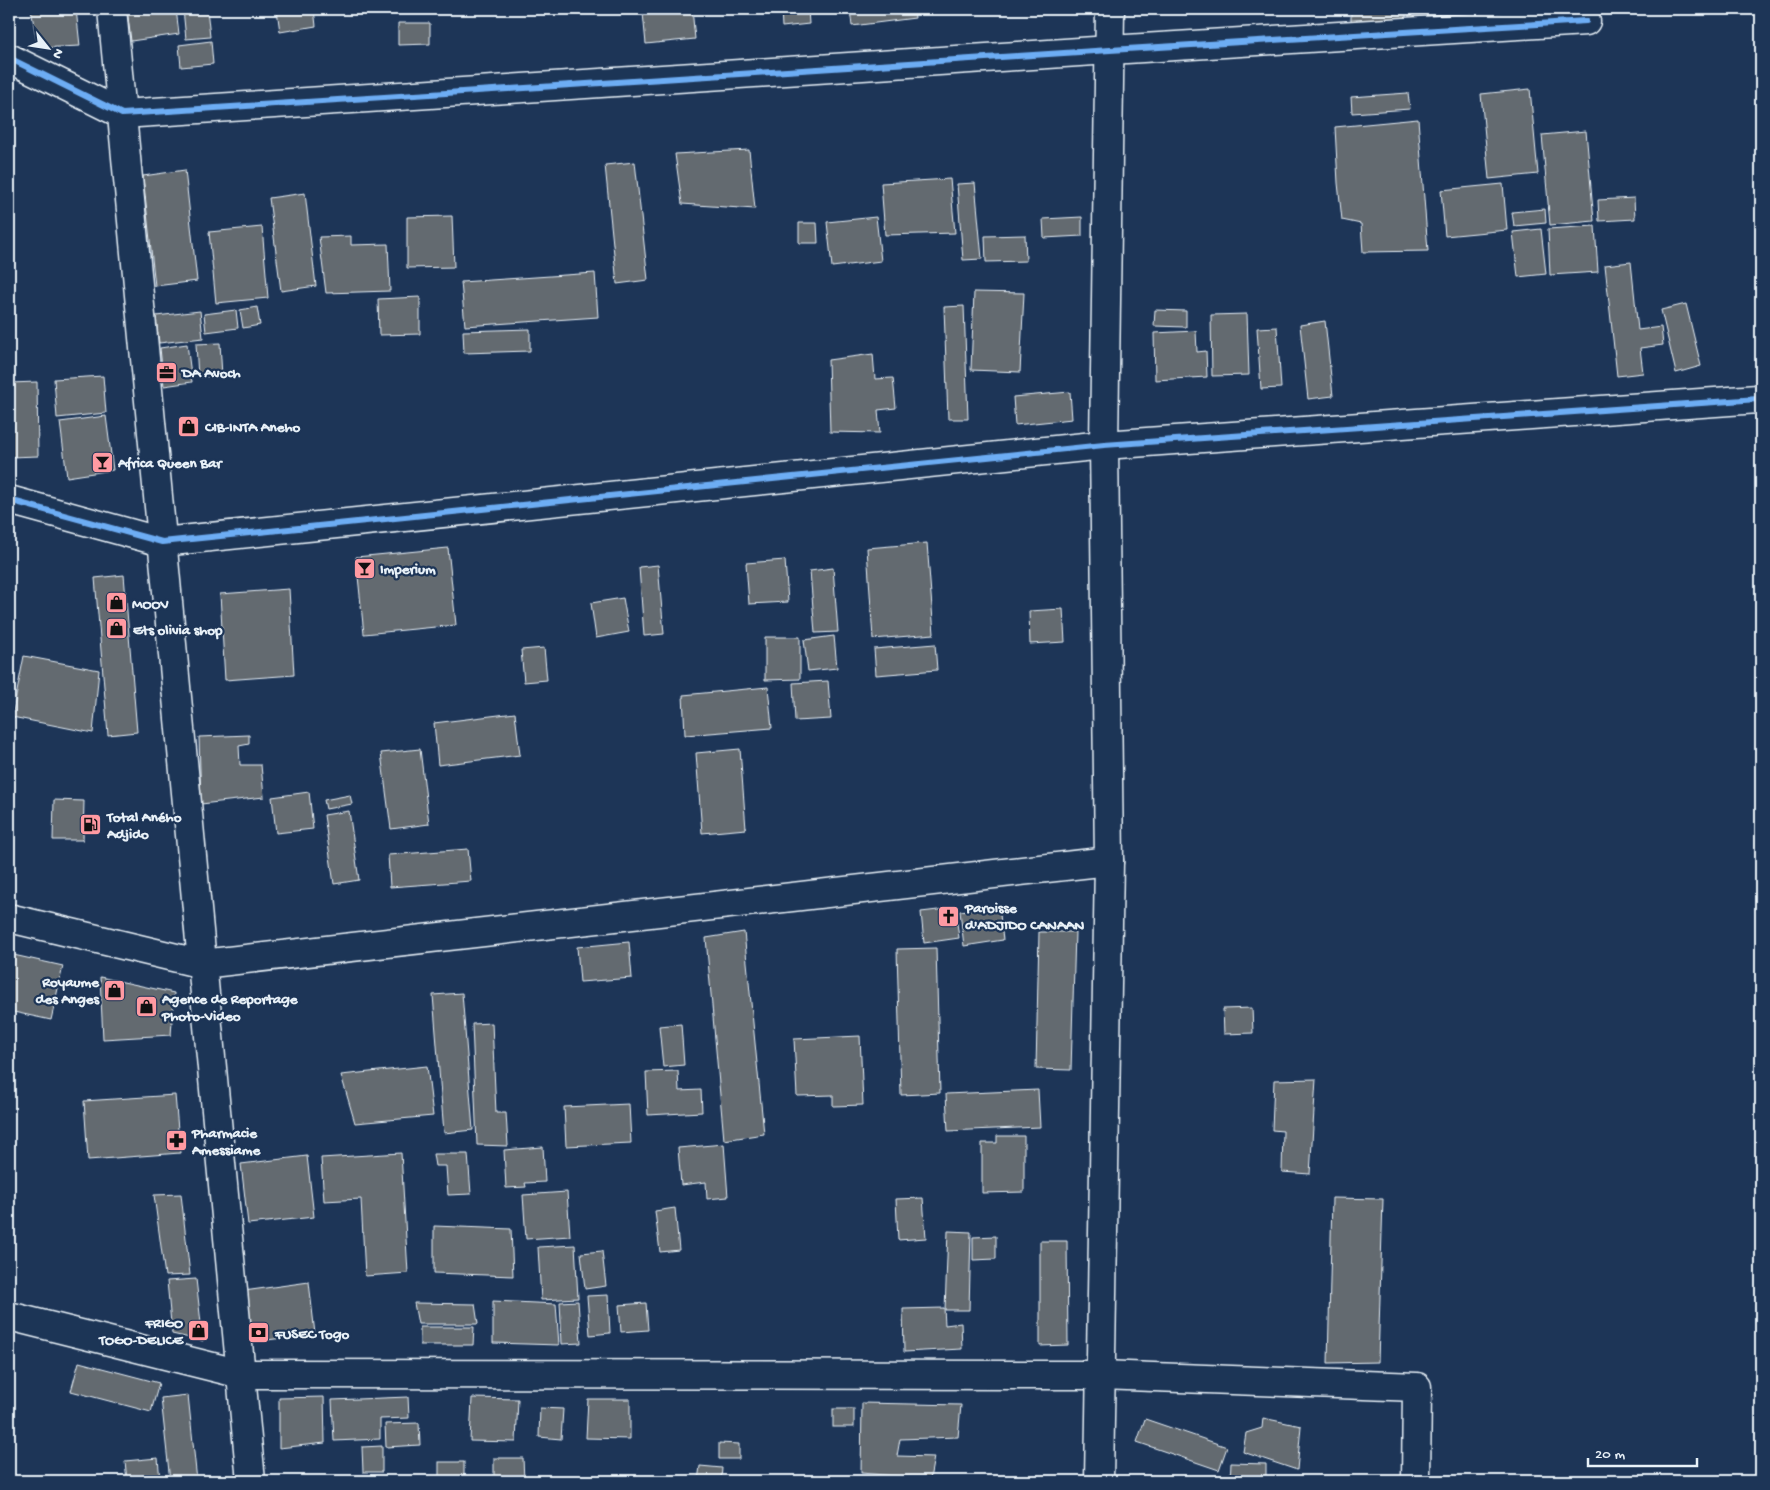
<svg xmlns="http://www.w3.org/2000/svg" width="1770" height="1490" viewBox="0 0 1770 1490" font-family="'Gochi Hand',sans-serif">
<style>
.building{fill:#646a6f;stroke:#e8f1f8}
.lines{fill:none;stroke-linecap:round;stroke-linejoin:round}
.minor-casing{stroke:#e8f1f8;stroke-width:31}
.minor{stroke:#1d3557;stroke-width:28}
.cycleway-casing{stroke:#1d3557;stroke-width:9}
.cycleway{stroke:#6dadf4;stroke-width:6}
.labels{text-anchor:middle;stroke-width:4.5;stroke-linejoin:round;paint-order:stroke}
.poi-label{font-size:15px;font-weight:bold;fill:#e8f1f8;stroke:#1d3557;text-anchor:start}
</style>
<rect width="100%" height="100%" fill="#1d3557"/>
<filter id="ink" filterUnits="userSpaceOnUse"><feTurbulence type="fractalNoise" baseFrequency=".02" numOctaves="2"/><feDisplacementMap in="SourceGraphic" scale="10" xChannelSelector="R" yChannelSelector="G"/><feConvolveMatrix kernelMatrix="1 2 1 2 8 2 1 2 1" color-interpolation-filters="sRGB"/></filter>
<g filter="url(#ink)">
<g class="building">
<polygon points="31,9 76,9 80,46 38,48"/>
<polygon points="127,9 176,9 179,34 131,41"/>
<polygon points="183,9 207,9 210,37 186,39"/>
<polygon points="288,9 314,9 316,26 280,32 277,10"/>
<polygon points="685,9 692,9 695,39 646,44 643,13"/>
<polygon points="781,9 808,9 809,24 782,27"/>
<polygon points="850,9 914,9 915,18 852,26"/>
<rect x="1351" y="9" width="55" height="14"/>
<polygon points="1409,9 1439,9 1439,21 1409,20"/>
<polygon points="398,23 430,23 430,44 398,45"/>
<polygon points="211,41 213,64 181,67 179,45"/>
<polygon points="1530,89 1538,174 1489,179 1481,94"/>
<polygon points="1408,93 1410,109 1352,113 1351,97"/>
<polygon points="1418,119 1428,251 1363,252 1361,224 1342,220 1338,183 1335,127"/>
<polygon points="1586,131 1594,221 1550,225 1542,135"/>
<polygon points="749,150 755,209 682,204 675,154"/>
<polygon points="635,162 648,280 617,284 605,165"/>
<polygon points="185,170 197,281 155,286 143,176"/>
<polygon points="950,179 955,233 885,235 881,183"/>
<polygon points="975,183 982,259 963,260 957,184"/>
<polygon points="1503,184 1507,230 1445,236 1441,190"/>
<polygon points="305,193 316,286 281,291 269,198"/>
<polygon points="1634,198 1635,219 1599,221 1598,200"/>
<polygon points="1545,209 1546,223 1514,226 1512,212"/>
<polygon points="452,216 454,267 407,268 407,217"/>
<polygon points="876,217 881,261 832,267 827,222"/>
<polygon points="1082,217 1082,236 1044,238 1043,219"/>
<polygon points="799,223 817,223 818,243 799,243"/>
<polygon points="1595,226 1598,272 1550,275 1548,229"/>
<polygon points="262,227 268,298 216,303 209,232"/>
<polygon points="1541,229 1546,274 1518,277 1513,232"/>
<polygon points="1025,235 1026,261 986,262 985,236"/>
<polygon points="351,236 351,245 388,244 390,291 326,293 319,237"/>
<polygon points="1631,262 1638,330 1661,327 1663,345 1640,348 1643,373 1617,376 1605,265"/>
<polygon points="595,273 598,317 465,326 461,282"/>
<polygon points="974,292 1024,293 1020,372 971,370"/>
<polygon points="420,297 420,334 379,335 378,299"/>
<polygon points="1686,304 1701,366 1676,373 1661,310"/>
<polygon points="964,306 968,419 948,419 944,307"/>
<polygon points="257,307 260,325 243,328 240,310"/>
<polygon points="236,310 238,328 206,332 204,314"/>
<polygon points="1155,310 1186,311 1186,327 1154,326"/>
<polygon points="200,311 203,338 159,343 156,316"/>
<polygon points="1247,314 1249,375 1212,376 1211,315"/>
<polygon points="1325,321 1333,396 1308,399 1300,325"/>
<polygon points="1277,327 1281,388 1261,389 1257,328"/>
<polygon points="530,329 530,351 464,353 463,331"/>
<polygon points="1196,331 1197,352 1206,351 1207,377 1155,380 1154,333"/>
<polygon points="220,343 222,376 198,377 196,344"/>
<polygon points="187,344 192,382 164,386 160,348"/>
<polygon points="873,354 875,379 893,378 896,408 878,410 880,433 830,432 828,360"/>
<polygon points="103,376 106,413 57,418 54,379"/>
<polygon points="37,382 38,456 11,457 10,383"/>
<polygon points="1070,392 1072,419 1015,425 1013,397"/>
<polygon points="106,416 113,470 67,477 60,422"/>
<polygon points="927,543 934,634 873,639 867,548"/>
<polygon points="448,548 456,625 364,634 356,557"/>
<polygon points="785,560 788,602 749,604 746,563"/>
<polygon points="658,565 664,634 644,636 639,567"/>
<polygon points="833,568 838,632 815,633 810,571"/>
<polygon points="124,575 137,732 108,735 95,578"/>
<polygon points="289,589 294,675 225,680 220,594"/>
<polygon points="623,598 629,632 596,638 591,603"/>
<polygon points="1063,609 1065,642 1030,644 1029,611"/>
<polygon points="834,636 837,668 808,671 804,640"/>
<polygon points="765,637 800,637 800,679 765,680"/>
<polygon points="935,644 937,670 876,675 874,649"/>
<polygon points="544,648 547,680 524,682 521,650"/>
<polygon points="24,656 99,670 93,733 12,717"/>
<polygon points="828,681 831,719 795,721 793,683"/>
<polygon points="768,687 772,728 685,735 683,695"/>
<polygon points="515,713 520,755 438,765 434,723"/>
<polygon points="249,735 249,744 239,746 240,765 261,765 264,797 201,804 199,737"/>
<polygon points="420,749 429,824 391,829 381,753"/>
<polygon points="740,749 746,829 702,833 696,753"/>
<polygon points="309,792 313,829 276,833 272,797"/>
<polygon points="350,795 352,804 326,809 324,800"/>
<polygon points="54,800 84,801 83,840 53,840"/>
<polygon points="349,811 359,880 334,884 324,815"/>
<polygon points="468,849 471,881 390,887 388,855"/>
<polygon points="999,906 1003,940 964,946 960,911"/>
<polygon points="955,908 959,938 924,943 921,912"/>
<polygon points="744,932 764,1134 724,1140 706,938"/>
<polygon points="1039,932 1075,932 1071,1070 1036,1069"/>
<polygon points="629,942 632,978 580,982 577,947"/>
<polygon points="936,948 940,1093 901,1095 897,949"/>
<polygon points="9,954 63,966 51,1020 9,1011"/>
<polygon points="100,977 174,993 171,1035 103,1039"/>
<polygon points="462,993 473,1130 444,1133 433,995"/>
<polygon points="1252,1008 1253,1033 1224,1034 1223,1009"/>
<polygon points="492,1023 496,1113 506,1113 508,1146 477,1145 472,1024"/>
<polygon points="681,1024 684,1065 663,1067 659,1026"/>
<polygon points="860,1036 863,1105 833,1106 833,1095 797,1096 794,1039"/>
<polygon points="427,1066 433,1116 355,1123 341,1075"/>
<polygon points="678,1071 679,1091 701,1090 702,1112 648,1115 646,1072"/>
<polygon points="1316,1079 1310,1174 1282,1172 1283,1131 1272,1130 1274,1080"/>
<polygon points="1038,1090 1040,1127 948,1131 946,1094"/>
<polygon points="175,1095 180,1153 88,1160 84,1101"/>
<polygon points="629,1104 631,1143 566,1146 564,1107"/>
<polygon points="997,1136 1024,1136 1024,1192 982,1193 982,1143 997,1143"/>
<polygon points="724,1144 728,1197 707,1199 706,1182 681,1185 678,1148"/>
<polygon points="543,1147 545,1182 525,1183 526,1187 506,1188 504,1150"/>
<polygon points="401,1153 408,1273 365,1276 361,1199 324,1201 321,1158"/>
<polygon points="433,1154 468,1154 471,1194 448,1195 446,1166 435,1166"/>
<polygon points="307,1156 314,1217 248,1224 241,1164"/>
<polygon points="567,1192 570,1236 526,1239 523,1195"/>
<polygon points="181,1194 190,1275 165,1276 154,1195"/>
<polygon points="923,1198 926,1238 898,1240 896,1199"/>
<polygon points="1332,1198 1383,1199 1378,1362 1328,1363"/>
<polygon points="675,1208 679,1250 660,1252 655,1211"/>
<polygon points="434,1226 511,1229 513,1276 434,1273"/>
<polygon points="948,1231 971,1232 969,1310 945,1310"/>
<polygon points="996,1236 996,1259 973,1260 973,1237"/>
<polygon points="1040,1241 1067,1241 1068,1345 1040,1346"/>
<polygon points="575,1245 578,1298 541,1300 538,1247"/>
<polygon points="602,1251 606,1286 585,1289 581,1253"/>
<polygon points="196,1279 203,1341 172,1334 167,1281"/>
<polygon points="309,1282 315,1334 251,1342 244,1291"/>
<polygon points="608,1295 610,1333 590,1335 587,1296"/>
<polygon points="493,1301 556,1304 559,1345 493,1343"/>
<polygon points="578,1301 581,1343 562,1344 560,1302"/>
<polygon points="414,1303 475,1304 478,1324 418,1324"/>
<polygon points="646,1303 648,1330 621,1332 619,1305"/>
<polygon points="944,1308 945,1325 961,1323 962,1349 904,1352 903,1309"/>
<polygon points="420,1327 474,1327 473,1345 420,1345"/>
<polygon points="79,1362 159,1383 151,1412 71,1391"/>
<polygon points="188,1395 197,1481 170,1481 161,1398"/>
<polygon points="324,1397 325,1443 279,1448 279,1398"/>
<polygon points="408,1397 409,1418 380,1419 380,1439 334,1441 332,1400"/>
<polygon points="472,1398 518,1399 516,1442 470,1441"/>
<polygon points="588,1399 630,1399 630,1439 586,1438"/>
<polygon points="862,1403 961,1405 958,1437 900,1439 897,1456 934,1457 930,1479 861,1473"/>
<polygon points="540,1408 563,1409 561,1439 539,1437"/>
<rect x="833" y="1409" width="21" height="18"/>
<polygon points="1263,1418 1301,1426 1297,1470 1243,1452 1246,1433 1262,1428"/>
<polygon points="1145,1419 1227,1447 1219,1470 1137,1442"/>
<polygon points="419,1423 420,1445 386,1447 385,1424"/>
<polygon points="719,1443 739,1444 739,1459 719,1459"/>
<polygon points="382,1446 382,1472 363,1472 362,1447"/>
<polygon points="158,1458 160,1481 127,1481 125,1461"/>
<polygon points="494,1458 523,1458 524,1481 494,1481"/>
<rect x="439" y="1462" width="25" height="19"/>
<polygon points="1231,1463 1266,1464 1266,1481 1230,1481"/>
<polygon points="700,1466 722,1468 721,1481 698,1481"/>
</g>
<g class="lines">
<defs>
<g id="minor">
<polyline points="112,9 251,1481"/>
<polyline points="9,58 122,114 1110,50 1586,21"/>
<polyline points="9,500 162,542 1104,445 1758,399"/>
<polyline points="9,918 202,964 1109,861"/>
<polyline points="9,1316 241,1374 1101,1375 1417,1387 1416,1481"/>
<polyline points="1099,1481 1109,861 1104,445 1110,9"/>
</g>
</defs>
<use href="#minor" class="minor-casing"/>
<use href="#minor" class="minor"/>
<defs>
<g id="cycleway">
<polyline points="9,58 122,114 1110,50 1586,21"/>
<polyline points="9,500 162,542 1104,445 1758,399"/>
</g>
</defs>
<use href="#cycleway" class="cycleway-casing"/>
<use href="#cycleway" class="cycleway"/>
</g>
</g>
<defs>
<symbol id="office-square" viewBox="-11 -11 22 22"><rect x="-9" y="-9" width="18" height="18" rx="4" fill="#ff9aa2" stroke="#1d3557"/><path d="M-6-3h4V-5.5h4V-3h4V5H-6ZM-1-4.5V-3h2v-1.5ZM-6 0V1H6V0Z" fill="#111"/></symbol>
<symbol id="shop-square" viewBox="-11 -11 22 22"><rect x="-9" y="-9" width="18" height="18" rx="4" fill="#ff9aa2" stroke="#1d3557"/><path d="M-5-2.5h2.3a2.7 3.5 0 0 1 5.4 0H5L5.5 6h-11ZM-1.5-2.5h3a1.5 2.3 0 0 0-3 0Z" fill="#111"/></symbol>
<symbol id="bar-square" viewBox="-11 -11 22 22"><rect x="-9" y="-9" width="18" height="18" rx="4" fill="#ff9aa2" stroke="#1d3557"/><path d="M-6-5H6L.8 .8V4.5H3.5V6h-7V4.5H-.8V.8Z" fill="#111"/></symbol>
<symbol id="fuel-square" viewBox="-11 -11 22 22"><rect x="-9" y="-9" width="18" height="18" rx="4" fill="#ff9aa2" stroke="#1d3557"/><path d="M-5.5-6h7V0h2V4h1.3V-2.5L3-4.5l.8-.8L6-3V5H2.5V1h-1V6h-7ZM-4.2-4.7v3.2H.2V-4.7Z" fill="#111"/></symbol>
<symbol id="church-square" viewBox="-11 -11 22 22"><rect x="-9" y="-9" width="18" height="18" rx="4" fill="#ff9aa2" stroke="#1d3557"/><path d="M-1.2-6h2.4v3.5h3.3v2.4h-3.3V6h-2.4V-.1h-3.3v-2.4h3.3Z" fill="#111"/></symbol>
<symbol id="pharmacy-square" viewBox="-11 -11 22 22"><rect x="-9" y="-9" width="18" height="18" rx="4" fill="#ff9aa2" stroke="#1d3557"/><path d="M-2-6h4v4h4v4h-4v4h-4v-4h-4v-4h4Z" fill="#111"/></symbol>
<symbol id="bank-square" viewBox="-11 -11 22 22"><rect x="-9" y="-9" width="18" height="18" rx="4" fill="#ff9aa2" stroke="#1d3557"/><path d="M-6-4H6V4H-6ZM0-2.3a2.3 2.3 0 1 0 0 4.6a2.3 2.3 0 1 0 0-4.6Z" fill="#111"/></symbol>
</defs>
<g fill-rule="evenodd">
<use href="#office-square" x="154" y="360" width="25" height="25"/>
<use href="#shop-square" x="176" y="414" width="25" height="25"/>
<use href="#bar-square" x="90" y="450" width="25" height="25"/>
<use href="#bar-square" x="352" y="556" width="25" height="25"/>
<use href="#shop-square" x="104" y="590" width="25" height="25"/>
<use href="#shop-square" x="104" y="616" width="25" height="25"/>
<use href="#fuel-square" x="78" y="812" width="25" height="25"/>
<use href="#church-square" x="936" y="904" width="25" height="25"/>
<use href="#shop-square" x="102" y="978" width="25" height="25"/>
<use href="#shop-square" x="134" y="994" width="25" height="25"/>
<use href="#pharmacy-square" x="164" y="1128" width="25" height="25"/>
<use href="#shop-square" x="186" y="1318" width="25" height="25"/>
<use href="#bank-square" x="246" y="1320" width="25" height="25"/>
</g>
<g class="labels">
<g class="poi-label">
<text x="182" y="377">DA Avoch</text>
<text x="205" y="431">CIB-INTA Aneho</text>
<text x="118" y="467">Africa Queen Bar</text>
<text x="380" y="573">Imperium</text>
<text x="132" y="608">MOOV</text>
<text x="133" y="634">Ets olivia shop</text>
<text x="107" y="821">Total Aného<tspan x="107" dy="17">Adjido</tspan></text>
<text x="965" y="912">Paroisse<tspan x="965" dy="17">d'ADJIDO CANAAN</tspan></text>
<text x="99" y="986" text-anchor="end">Royaume<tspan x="99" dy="17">des Anges</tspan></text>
<text x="162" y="1003">Agence de Reportage<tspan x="162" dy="17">Photo-Video</tspan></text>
<text x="192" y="1137">Pharmacie<tspan x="192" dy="17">Amessiame</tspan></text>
<text x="183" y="1327" text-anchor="end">FRIGO<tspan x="183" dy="17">TOGO-DELICE</tspan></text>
<text x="275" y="1338">FUSEC Togo</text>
</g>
</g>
<rect width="1770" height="1490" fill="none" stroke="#1d3557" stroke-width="30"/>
<rect x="15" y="15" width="1740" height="1460" fill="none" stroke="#e8f1f8" stroke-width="2" filter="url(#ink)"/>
<g transform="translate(48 48) rotate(120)" stroke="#1d3557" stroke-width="4" paint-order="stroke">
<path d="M0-4L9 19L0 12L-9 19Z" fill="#e8f1f8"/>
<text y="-8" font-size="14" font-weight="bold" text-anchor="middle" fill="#e8f1f8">N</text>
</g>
<path d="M1588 1458v8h109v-8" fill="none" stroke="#e8f1f8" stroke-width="2.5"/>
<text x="1595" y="1458" font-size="15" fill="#e8f1f8" stroke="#1d3557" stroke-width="4" paint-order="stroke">20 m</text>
</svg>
